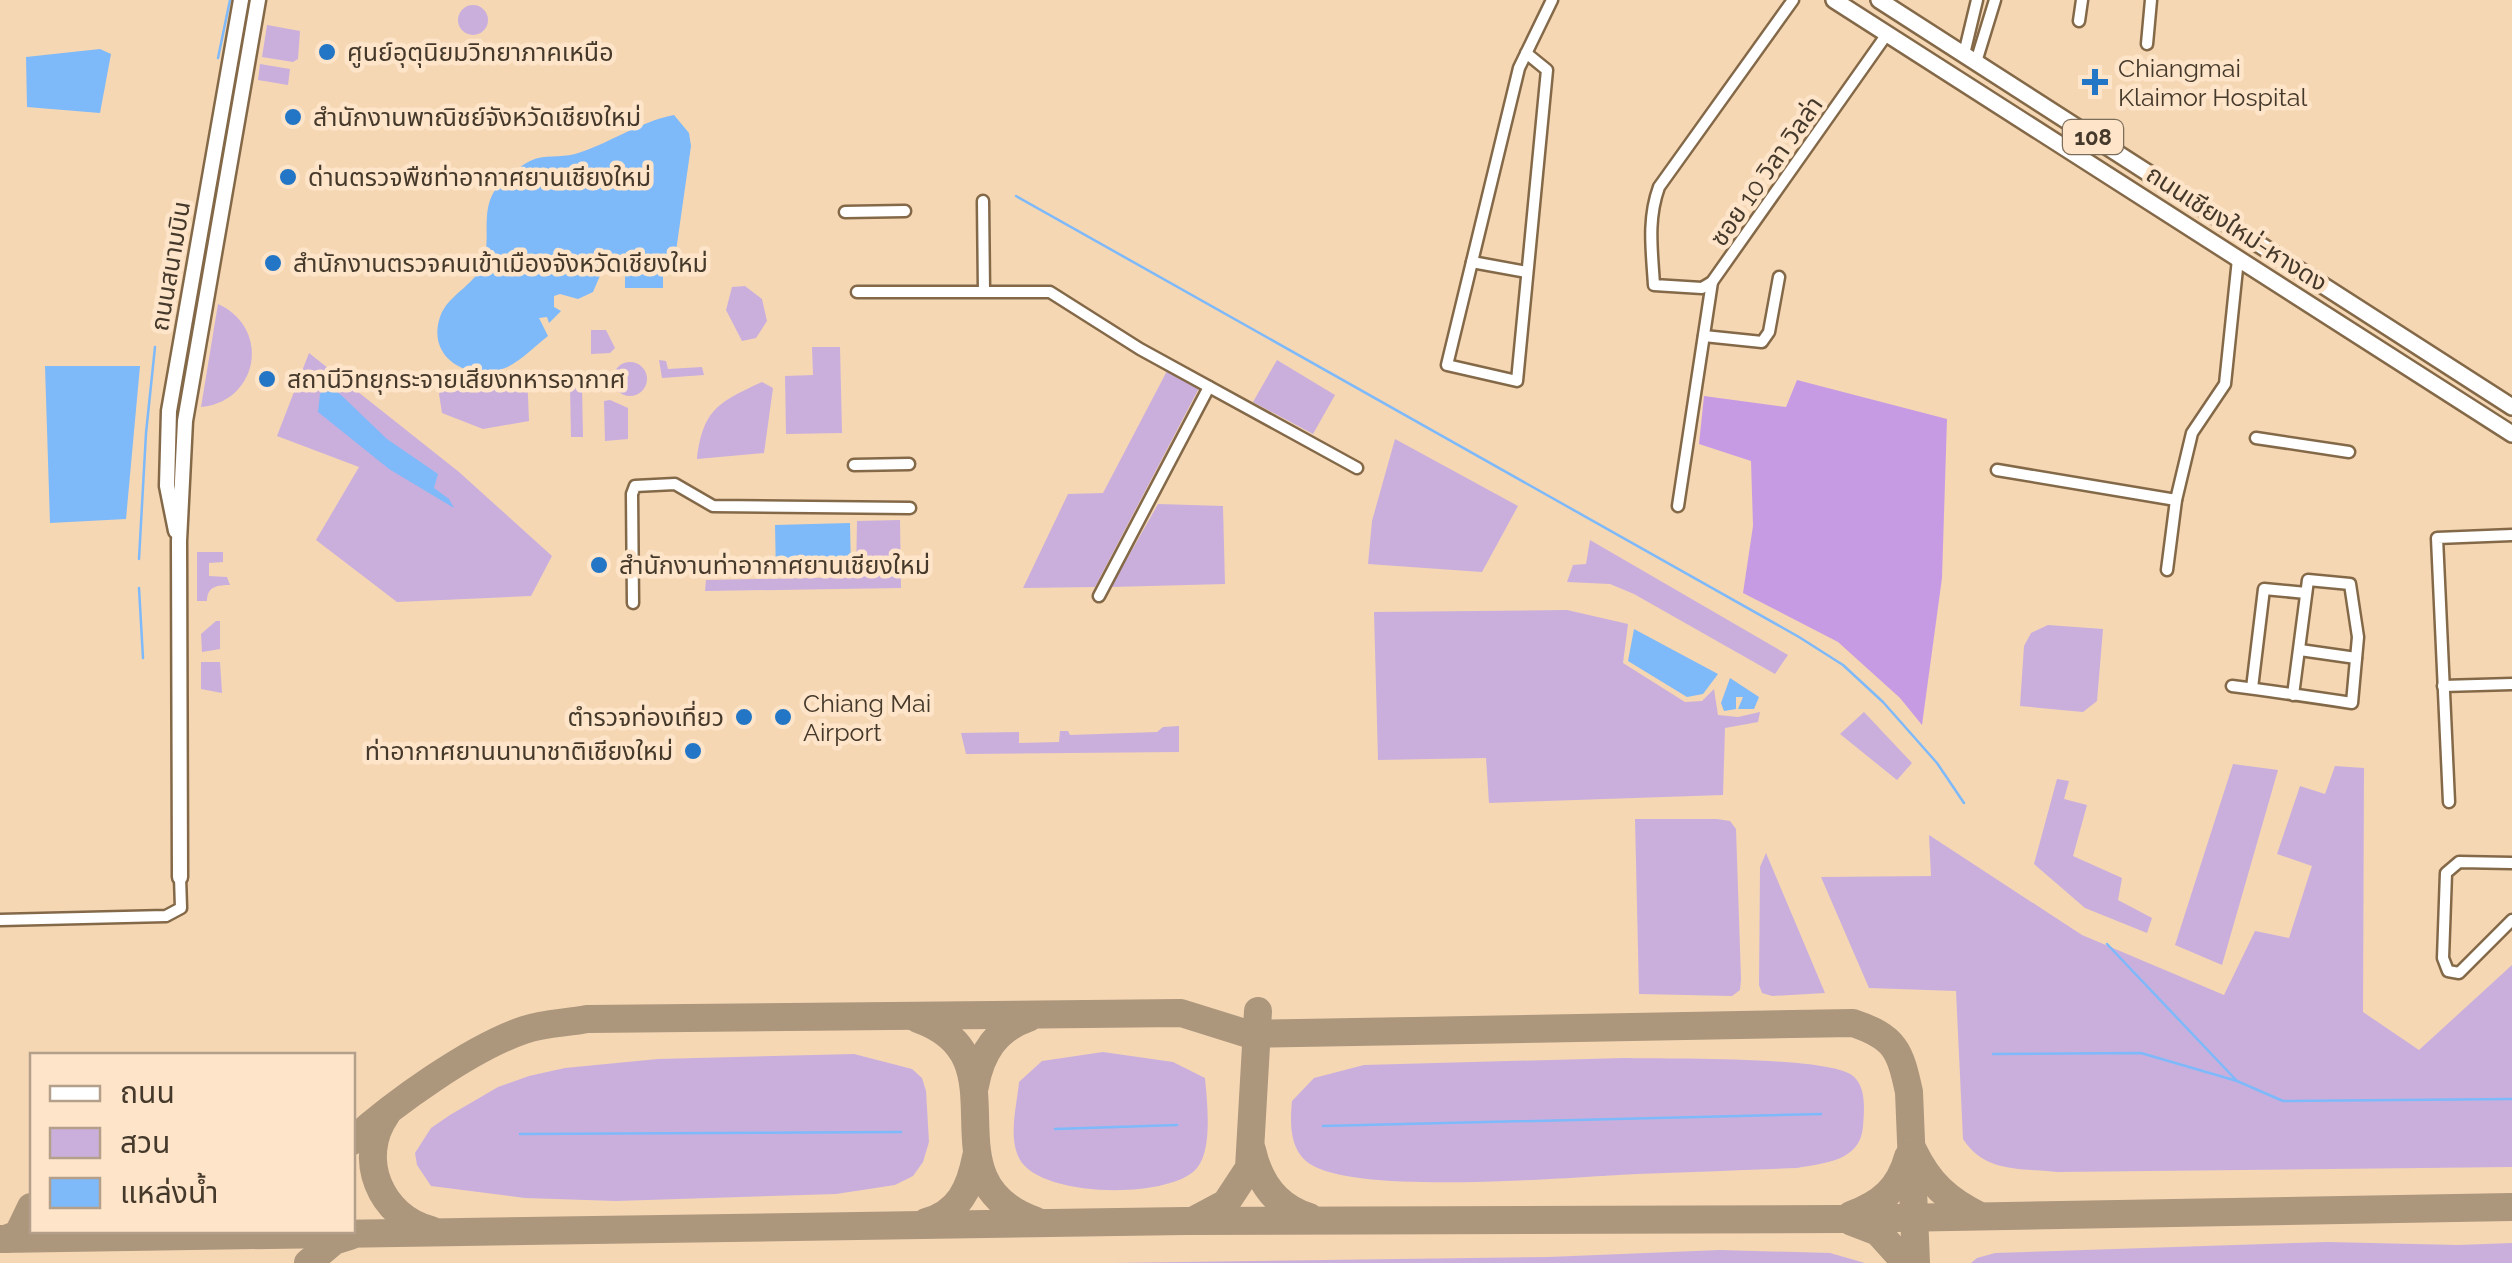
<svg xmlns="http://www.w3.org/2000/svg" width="2512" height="1263" viewBox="0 0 2512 1263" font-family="Raleway,'Noto Sans Thai',sans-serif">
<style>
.green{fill:#caafdd}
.forest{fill:#c79be3}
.water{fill:#7eb9fa}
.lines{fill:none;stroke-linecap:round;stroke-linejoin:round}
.stream{stroke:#7eb9fa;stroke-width:2.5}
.taxiway{stroke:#ac967c;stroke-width:28}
.minor-casing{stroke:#846949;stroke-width:15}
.secondary-casing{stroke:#846949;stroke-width:19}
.primary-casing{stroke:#846949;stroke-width:20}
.minor{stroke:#fff;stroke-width:10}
.secondary{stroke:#fff;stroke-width:14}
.primary{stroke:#fff;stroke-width:15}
.poi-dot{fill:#2376c5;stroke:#fee5c9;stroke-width:4}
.labels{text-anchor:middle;stroke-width:9;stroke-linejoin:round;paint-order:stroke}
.shield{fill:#fee5c9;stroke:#7c6d5a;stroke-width:2.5}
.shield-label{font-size:22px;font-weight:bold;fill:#45392b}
.poi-label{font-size:25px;fill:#45392b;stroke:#fee5c9;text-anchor:start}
.street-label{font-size:25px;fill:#45392b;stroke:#fee5c9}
</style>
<rect width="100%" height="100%" fill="#f5d7b4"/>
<g class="green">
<circle cx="473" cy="20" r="15"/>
<polygon points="267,25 300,31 298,59 293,62 262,57"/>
<polygon points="241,41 244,44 209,232 205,231"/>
<polygon points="260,64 290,69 288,85 258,80"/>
<polygon points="203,237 209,238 173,455 174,428"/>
<polygon points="745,286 762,299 767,321 756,338 742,341 726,310 732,287"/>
<path d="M 218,304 C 271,328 259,401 201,407 Z"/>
<polygon points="591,330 606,330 615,348 610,353 591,354"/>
<polygon points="812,347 840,347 842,433 786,434 785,376 813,375"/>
<polygon points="309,353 459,472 552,556 531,596 397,602 316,540 359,467 277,436"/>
<polygon points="659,360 666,361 668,369 702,367 704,375 662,378"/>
<polygon points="1277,360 1335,395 1313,434 1253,402"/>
<circle cx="630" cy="379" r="17"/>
<polygon points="1167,371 1199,388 1095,587 1023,588 1068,494 1103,493"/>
<path d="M 527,373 L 529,421 L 483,429 L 442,413 L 439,394 L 446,375 C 484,387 491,390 527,373 Z"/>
<path d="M 762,382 L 773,388 L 764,453 L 697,459 C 703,409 719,402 762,382 Z"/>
<polygon points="582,385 583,437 571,437 570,386"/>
<polygon points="610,400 628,408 628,439 605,441 604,401"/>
<polygon points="1395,439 1518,506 1482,572 1368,564 1372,521"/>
<polygon points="1158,504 1223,506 1225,584 1111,587"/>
<polygon points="900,520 901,588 705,591 706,580 856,577 857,521"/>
<polygon points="1590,540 1788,655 1775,674 1634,594 1610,584 1567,582 1573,565 1586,564"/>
<path d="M 197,552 L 223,552 L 223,562 L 209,563 L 209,576 L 227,577 L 230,585 C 218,585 207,586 207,601 L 197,601 Z"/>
<polygon points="1567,610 1628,624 1623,663 1685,702 1702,701 1714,689 1718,715 1738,717 1760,712 1758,722 1725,728 1723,795 1489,803 1486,758 1378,760 1374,612"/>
<polygon points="216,621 220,621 220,649 202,652 201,634"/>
<polygon points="2048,625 2103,629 2097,701 2083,712 2020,706 2024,646 2031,633"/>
<polygon points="201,662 220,662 222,693 201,689"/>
<polygon points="1864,712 1912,763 1897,780 1840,734"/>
<polygon points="1179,726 1179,752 966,754 961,733 1019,732 1019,743 1059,742 1060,731 1068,731 1070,735 1157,732 1163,727"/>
<polygon points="2233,764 2278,770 2222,965 2175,945"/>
<path d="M 2335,766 L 2364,768 L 2363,1012 L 2419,1050 L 2512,965 L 2512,1167 L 2057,1172 C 2020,1168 1985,1173 1963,1139 L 1956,991 L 1869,988 L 1821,877 L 1931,876 L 1929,835 L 2082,935 L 2224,995 L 2255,931 L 2289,938 L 2312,866 L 2277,854 L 2300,786 L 2325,794 Z"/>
<polygon points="2057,779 2069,781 2064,799 2087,805 2073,856 2122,878 2118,900 2152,918 2147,933 2085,908 2034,864"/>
<polygon points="1635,819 1717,819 1730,821 1736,829 1741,979 1740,990 1732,996 1639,994"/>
<polygon points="1766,853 1825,993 1772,996 1762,993 1759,985 1760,867"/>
<path d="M 1103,1052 L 1173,1062 L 1205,1078 C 1207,1101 1213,1149 1197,1168 C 1170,1200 1038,1198 1019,1158 C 1008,1137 1017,1105 1019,1082 L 1042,1061 Z"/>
<polygon points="854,1054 912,1069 922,1078 926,1091 929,1142 923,1162 913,1176 895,1185 836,1194 616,1201 525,1198 431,1186 417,1165 415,1153 431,1128 450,1115 498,1087 529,1076 565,1068 658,1059"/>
<path d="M 1623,1058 C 1663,1059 1830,1056 1853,1076 C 1867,1088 1864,1111 1863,1127 C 1860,1161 1825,1163 1797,1168 C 1744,1170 1690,1172 1637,1174 C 1571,1177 1359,1196 1310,1164 C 1289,1150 1290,1122 1292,1101 L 1314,1078 L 1364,1065 Z"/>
<polygon points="2327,1242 2458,1245 2512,1243 2512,1263 1971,1263 1977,1258 1995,1253"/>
<polygon points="1720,1250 1830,1253 1865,1263 1110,1263 1548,1257"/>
</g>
<polygon class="forest" points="1797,380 1947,419 1942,578 1922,725 1900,698 1838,642 1743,593 1753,526 1751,461 1699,444 1704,396 1786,407"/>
<g class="water">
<polygon points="100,49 111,54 100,113 27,107 26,57"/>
<path d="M 674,115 L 689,133 L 691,146 L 675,258 L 605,264 L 593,292 L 578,299 L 560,294 L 554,296 L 554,307 L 561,311 L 549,323 L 547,317 L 539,318 L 548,336 C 535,346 520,362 505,368 C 470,382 426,359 440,317 C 448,293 480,284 485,257 C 490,231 480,205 500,184 C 507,176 520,166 530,161 C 544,154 560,158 575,154 C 609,144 638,122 674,115 Z"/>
<polygon points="663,268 663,288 625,288 625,269"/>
<polygon points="45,366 140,366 126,519 50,523"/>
<polygon points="327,386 340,394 387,439 438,474 434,488 449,499 454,508 389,469 318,412 320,394"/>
<polygon points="850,523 851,573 776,575 775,525"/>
<polygon points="1634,629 1718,674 1703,694 1687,697 1628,661"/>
<polygon points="1730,678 1759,697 1754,709 1738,709 1743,697 1736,697 1736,709 1724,711 1721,703"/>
</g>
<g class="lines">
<g class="stream">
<polyline points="218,58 230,0"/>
<polyline points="1016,196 1799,637 1843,665 1883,702 1937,763 1964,803"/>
<polyline points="162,314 170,273"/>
<polyline points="139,559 146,433 155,347"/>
<polyline points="139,588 143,658"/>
<polyline points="2107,944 2237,1081"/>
<polyline points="1993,1054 2141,1053 2237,1081 2283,1101 2512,1099"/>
<polyline points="1323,1126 1821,1114"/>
<polyline points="1055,1129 1177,1125"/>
<polyline points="520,1134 901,1132"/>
</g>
<g class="taxiway">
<path d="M 918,1019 C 1030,1058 919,1180 1036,1221"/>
<path d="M 975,1086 C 981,1053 996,1029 1028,1018"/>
<path d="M 386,1115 C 356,1158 380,1217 431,1230"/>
<path d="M 352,1141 C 394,1103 471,1048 524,1030 C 544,1023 567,1023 587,1019 L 1181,1013 L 1248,1034 L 1853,1023 C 1895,1037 1900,1050 1909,1092 L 1916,1263"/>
<path d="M 1252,1150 C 1259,1182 1276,1207 1309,1217"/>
<path d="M 1913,1150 C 1929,1183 1947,1200 1980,1216"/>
<path d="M 1851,1215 C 1881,1204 1899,1189 1908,1157"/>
<polyline points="1196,1219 1226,1203 1249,1168 1258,1011"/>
<path d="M 926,1222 C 959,1213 970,1188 976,1157"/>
<polyline points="1852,1222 1878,1232 1906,1263"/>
<polyline points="0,1239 1185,1221 1841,1219 2512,1207"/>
<polyline points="6,1239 18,1234 31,1207"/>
<polyline points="308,1263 334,1241 350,1236"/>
</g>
<defs>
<g id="minor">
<path d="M 1793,0 L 1659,187 C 1647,220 1652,251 1654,285 L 1702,288 L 1712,282 L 1887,34"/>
<polyline points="2079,21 2082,0"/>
<polyline points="2147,44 2151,0"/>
<polyline points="1526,53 1547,70 1517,381 1447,365 1519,68 1552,0"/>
<polyline points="1964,54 1977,0"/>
<polyline points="1976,62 1995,0"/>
<polyline points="983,201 984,291"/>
<polyline points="845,212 905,211"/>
<polyline points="1472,262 1527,272"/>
<polyline points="857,292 1050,292 1140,349 1357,468"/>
<polyline points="1704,336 1762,342 1769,332 1779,277"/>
<polyline points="2256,438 2349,452"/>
<polyline points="854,465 909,464"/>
<polyline points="1997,470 2176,500"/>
<polyline points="1678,506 1712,282"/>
<polyline points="2167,570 2176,500 2192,433 2225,384 2238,259"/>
<polyline points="1099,596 1209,387"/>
<polyline points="633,603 632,494 635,486 675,484 713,506 910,508"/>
<polyline points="2300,650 2356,658"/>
<path d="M 2232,686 C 2272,691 2312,697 2352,703 L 2358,637 L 2350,584 L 2308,580 L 2293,695"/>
<polyline points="2443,686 2512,684"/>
<polyline points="2252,688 2264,589 2306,593"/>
<polyline points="2449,802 2437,538 2512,535"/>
<polyline points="2512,863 2459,862 2446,873 2443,958 2448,971 2459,973 2512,920"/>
<polyline points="0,920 166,916 181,908 180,877"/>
</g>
<g id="secondary">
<polyline points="176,531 167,486 169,411 241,0"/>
<polyline points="180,877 179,541 185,421 258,0"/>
</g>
<g id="primary">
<polyline points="1834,0 2512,434"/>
<polyline points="1879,0 2512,407"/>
</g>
</defs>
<use href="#minor" class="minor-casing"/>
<use href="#secondary" class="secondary-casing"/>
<use href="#primary" class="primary-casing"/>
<use href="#minor" class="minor"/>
<use href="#secondary" class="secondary"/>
<use href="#primary" class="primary"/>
</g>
<g class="poi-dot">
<circle cx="327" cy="52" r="10"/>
<path d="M2090 67h10v10h10v10h-10v10h-10v-10h-10v-10h10z"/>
<circle cx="293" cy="117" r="10"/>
<circle cx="288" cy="177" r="10"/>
<circle cx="273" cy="263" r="10"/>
<circle cx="267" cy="379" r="10"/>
<circle cx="599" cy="565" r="10"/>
<circle cx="744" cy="717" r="10"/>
<circle cx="783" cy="717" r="10"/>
<circle cx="693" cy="751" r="10"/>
</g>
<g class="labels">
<rect class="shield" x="2063" y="120" width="60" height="34" rx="8"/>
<g class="shield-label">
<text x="2093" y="145">108</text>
</g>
<g class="poi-label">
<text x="347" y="61">ศูนย์อุตุนิยมวิทยาภาคเหนือ</text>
<text x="2118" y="77">Chiangmai<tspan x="2118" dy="29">Klaimor Hospital</tspan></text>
<text x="313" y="126">สำนักงานพาณิชย์จังหวัดเชียงใหม่</text>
<text x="308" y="186">ด่านตรวจพืชท่าอากาศยานเชียงใหม่</text>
<text x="293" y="272">สำนักงานตรวจคนเข้าเมืองจังหวัดเชียงใหม่</text>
<text x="287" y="388">สถานีวิทยุกระจายเสียงทหารอากาศ</text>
<text x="619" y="574">สำนักงานท่าอากาศยานเชียงใหม่</text>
<text x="803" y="712">Chiang Mai<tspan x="803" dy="29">Airport</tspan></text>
<text x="724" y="726" text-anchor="end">ตำรวจท่องเที่ยว</text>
<text x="673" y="760" text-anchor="end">ท่าอากาศยานนานาชาติเชียงใหม่</text>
</g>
<g class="street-label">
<text transform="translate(1766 171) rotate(-55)" y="9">ซอย 10 วิลา วิลล่า</text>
<text transform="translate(2237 228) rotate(33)" y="9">ถนนเชียงใหม่-หางดง</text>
<text transform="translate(170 266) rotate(-80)" y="9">ถนนสนามบิน</text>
</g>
</g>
<rect x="30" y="1053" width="325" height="180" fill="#fee5c9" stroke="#b4a08a" stroke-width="2.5"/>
<rect x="50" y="1086" width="50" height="15" fill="#ffffff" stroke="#b4a08a" stroke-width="2.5"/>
<text x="120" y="1103" font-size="30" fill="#45392b">ถนน</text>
<rect x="50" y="1128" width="50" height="30" fill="#caafdd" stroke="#b4a08a" stroke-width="2.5"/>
<text x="120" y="1153" font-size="30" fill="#45392b">สวน</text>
<rect x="50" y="1178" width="50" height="30" fill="#7eb9fa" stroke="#b4a08a" stroke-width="2.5"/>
<text x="120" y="1203" font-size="30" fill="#45392b">แหล่งน้ำ</text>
</svg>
